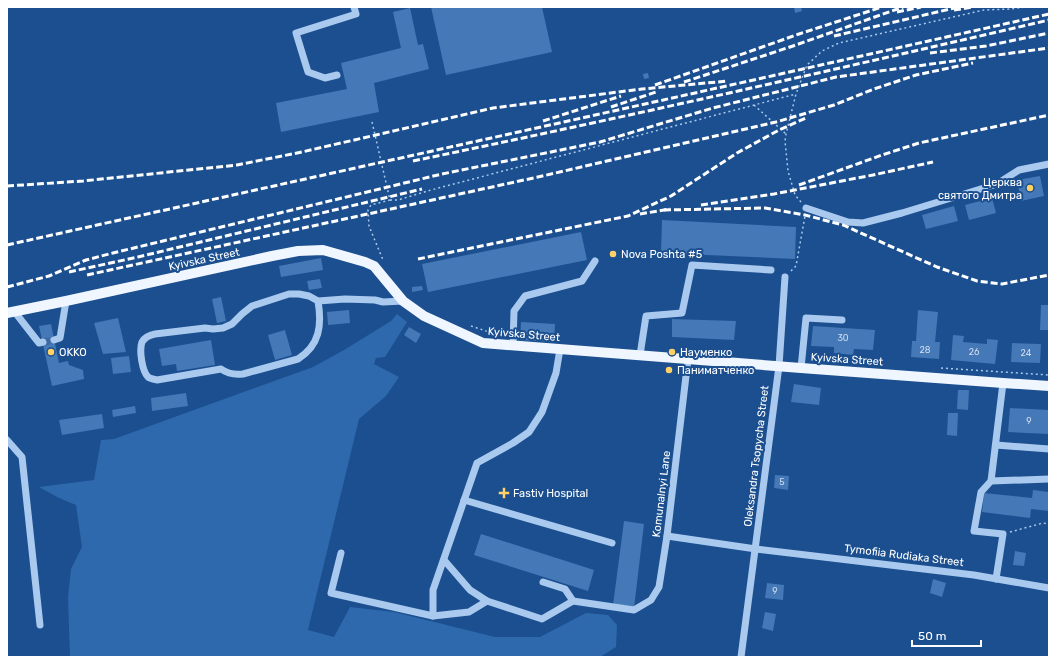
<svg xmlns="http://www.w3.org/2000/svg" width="1056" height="664" viewBox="0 0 1056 664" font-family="Rubik,sans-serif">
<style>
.green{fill:#2e69ad}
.building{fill:#4478b7}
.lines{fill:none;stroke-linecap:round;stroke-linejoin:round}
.minor-tunnel{stroke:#3d69a0;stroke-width:7;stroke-dasharray:7 3.5;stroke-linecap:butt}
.path{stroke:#a9c9ee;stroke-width:1.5;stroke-dasharray:2 3;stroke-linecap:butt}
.minor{stroke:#a9c9ee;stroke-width:7}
.major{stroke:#f0f6ff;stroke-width:10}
.rail{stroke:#fff;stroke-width:3;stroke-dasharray:7 3;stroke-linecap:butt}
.poi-dot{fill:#ffd166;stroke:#1b4f8f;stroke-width:1.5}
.labels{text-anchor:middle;stroke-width:4;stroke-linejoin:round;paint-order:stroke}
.number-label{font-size:9px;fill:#d0dded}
.poi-label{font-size:11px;fill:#fff;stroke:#1b4f8f;text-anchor:start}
.street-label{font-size:11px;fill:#fff;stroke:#1b4f8f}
</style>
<rect width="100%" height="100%" fill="#1b4f8f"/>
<polygon class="green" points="397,314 407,322 385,357 376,358 374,364 399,377 386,396 359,419 308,630 334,637 350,607 394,612 495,637 540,637 586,613 608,615 617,625 616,647 600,657 70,657 68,597 71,569 82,547 76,505 59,498 39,487 94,480 101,440 114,439 313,367 344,350 391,321"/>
<g class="building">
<polygon points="431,7 542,7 552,52 446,75"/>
<polygon points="794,7 801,7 802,11 795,13"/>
<polygon points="410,8 418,45 423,44 429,69 374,83 379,112 281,132 276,103 347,89 341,63 401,48 393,12"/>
<polygon points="648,73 649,78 644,79 643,74"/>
<polygon points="1040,176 1044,196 1021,201 1017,180"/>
<polygon points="992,198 996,213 969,220 965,205"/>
<polygon points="954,206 958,221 926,229 922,215"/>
<polygon points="662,220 796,227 795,259 661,253"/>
<polygon points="581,232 587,260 428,292 422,264"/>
<polygon points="321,258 323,270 281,277 279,266"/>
<polygon points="320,279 322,288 309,290 307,281"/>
<polygon points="422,286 423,290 412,292 412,287"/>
<polygon points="221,297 226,321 217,323 212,299"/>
<polygon points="1041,305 1049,305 1049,330 1040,330"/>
<polygon points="349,310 350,323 328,325 327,312"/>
<polygon points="918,310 938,312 935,342 940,342 939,359 911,357 912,341 916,341"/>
<polygon points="118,318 126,352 103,354 94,323"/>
<polygon points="672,319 736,321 734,340 672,337"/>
<polygon points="521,322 555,324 554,342 520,340"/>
<polygon points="51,324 59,363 68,361 69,365 83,370 84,379 52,386 39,326"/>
<polygon points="813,326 875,330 873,350 854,349 853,355 834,353 834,347 811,346"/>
<polygon points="409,327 421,334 416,343 404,335"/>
<polygon points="285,330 292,355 275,360 268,335"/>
<polygon points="953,335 964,336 963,342 987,344 987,339 998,340 995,364 951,360"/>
<polygon points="211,340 215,365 177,371 176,364 162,366 159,349"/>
<polygon points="1012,343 1041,344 1040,363 1011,362"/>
<polygon points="129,356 131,372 113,374 111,358"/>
<polygon points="794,384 821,388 819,405 791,402"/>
<polygon points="958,390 969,390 968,410 957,409"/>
<polygon points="186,393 188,406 152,411 151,398"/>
<polygon points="135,406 136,413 113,417 112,410"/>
<polygon points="1010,408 1049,410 1049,434 1008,432"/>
<polygon points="948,413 958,413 957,436 947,435"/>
<polygon points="102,414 104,428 62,435 59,420"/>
<polygon points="775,475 789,476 788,490 774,488"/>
<polygon points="1033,490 1049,492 1049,511 1031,509 1030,518 982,512 984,493 1032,498"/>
<polygon points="624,521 644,524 634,608 613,605"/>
<polygon points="481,534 594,570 588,591 474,555"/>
<polygon points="1015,551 1026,553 1024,566 1013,565"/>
<polygon points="933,579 946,583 942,597 930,593"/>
<polygon points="767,583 784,585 783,600 765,598"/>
<polygon points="765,612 776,614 773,631 762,628"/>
</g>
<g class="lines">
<polyline class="minor-tunnel" points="43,342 54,340"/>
<g class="path">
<polyline points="754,105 786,134"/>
<polyline points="372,122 390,200 371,205 368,210 369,226 383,260"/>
<polyline points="390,200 398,200 431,190 796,94"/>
<polyline points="801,202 795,195 788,171 785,141 786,134 796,94 807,65 822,51 839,43 984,10 1011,9 1025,7"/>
<polyline points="791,271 796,266 805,216"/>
<polyline points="471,326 492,333"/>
<polyline points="941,368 1049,375"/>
<polyline points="1010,532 1043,523 1049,524"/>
</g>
<g class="minor">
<polyline points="337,75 325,78 308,72 296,33 356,14 354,7"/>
<polyline points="806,208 848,222 863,223 902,213 997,184 1019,170 1049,164"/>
<path d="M 318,301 C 322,325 320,345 298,359 L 243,374 C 235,375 228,374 221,369 L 157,380 C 154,379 150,379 148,377 C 142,371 139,350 142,342 C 145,337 150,335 155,334 L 205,328 L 213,329 L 223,328 L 232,324 L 242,314 L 252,306 L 289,294 L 299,294 L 309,296 L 318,301 L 345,299 L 375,300 L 383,302 L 403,301"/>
<polyline points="14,311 39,343 43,342"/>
<polyline points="54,340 60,338 66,301"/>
<polyline points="513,345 514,311 525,296 582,281 595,261"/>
<polyline points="640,355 646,316 682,313 692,265 771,270"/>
<polyline points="801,368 806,318 842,320"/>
<polyline points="7,440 22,457 40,625"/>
<polyline points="996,445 1049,449"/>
<polyline points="991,481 1049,479"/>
<polyline points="464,500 612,543"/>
<polyline points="667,536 756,549 974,575 1049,588"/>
<polyline points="341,553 331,593 433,616 469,612 487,601 542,619 573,601 634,610 651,600 659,587 667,536 688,359"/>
<polyline points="444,560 470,590 487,601"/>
<polyline points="996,579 1003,534 974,531 981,492 991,481 1003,383"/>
<polyline points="543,582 565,589 573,601"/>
<polyline points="433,616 433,590 477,463 513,443 529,432 542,412 556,373 560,349"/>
<polyline points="741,657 779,366 785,277"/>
</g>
<polyline class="major" points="7,313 66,301 272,256 298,251 323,250 365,262 374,266 403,301 424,316 483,343 801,368 1003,383 1049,386"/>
<g class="rail">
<polyline points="954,10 973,7"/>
<polyline points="897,12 921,7"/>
<polyline points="834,36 959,7"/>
<polyline points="930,53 986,46 1049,33"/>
<polyline points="684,82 793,46 903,7"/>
<polyline points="655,85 799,34 882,7"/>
<polyline points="611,107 656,92"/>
<polyline points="543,121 621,96"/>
<path d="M 413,161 C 626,117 838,69 1049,20"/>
<polyline points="799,185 882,155 919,143 1049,115"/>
<polyline points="7,186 83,181 237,165 302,152 493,108 642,89 728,81"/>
<polyline points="701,205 774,194 873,175 933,162"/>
<polyline points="664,210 765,208 805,215 843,225 937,267 977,281 1002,284 1049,275"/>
<polyline points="640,214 670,209"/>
<path d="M 7,245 C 354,168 702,92 1049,14"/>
<polyline points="418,259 628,216 671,196 737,153 779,130 806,118"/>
<polyline points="69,272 138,257 422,189"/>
<polyline points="87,275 538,177 776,122 834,105 874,89 916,75 973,63"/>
<polyline points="7,287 49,276 86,260 113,253 442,174 600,142 713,108 836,77 1049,48"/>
</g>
</g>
<g class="poi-dot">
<circle cx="1030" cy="188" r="4"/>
<circle cx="613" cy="254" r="4"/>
<circle cx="51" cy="352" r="4"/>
<circle cx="672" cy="352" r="4"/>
<circle cx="669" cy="370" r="4"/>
<path d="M502 487h4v4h4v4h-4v4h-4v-4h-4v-4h4z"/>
</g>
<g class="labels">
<g class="number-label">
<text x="843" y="341">30</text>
<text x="925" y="353">28</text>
<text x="974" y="355">26</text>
<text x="1026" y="356">24</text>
<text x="1029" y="424">9</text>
<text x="782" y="485">5</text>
<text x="775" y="594">9</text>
</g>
<g class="poi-label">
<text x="1022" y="186" text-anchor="end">Церква<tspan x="1022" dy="13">святого Дмитра</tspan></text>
<text x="621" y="258">Nova Poshta #5</text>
<text x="59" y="356">OKKO</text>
<text x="680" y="356">Науменко</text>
<text x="677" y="374">Паниматченко</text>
<text x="513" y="497">Fastiv Hospital</text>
</g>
<g class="street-label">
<text transform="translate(204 259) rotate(-12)" y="4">Kyivska Street</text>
<text transform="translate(524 334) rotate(5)" y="4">Kyivska Street</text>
<text transform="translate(847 359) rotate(4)" y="4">Kyivska Street</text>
<text transform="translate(756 456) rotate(-83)" y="4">Oleksandra Tsopycha Street</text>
<text transform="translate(661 494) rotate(-83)" y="4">Komunalnyi Lane</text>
<text transform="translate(904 555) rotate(7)" y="4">Tymofiia Rudiaka Street</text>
</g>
</g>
<rect width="1056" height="664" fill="none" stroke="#ffffff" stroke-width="16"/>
<path d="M912 640v6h69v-6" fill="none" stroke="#ffffff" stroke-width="2"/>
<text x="918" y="640" font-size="12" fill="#ffffff" stroke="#1b4f8f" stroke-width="3" paint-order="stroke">50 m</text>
</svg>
